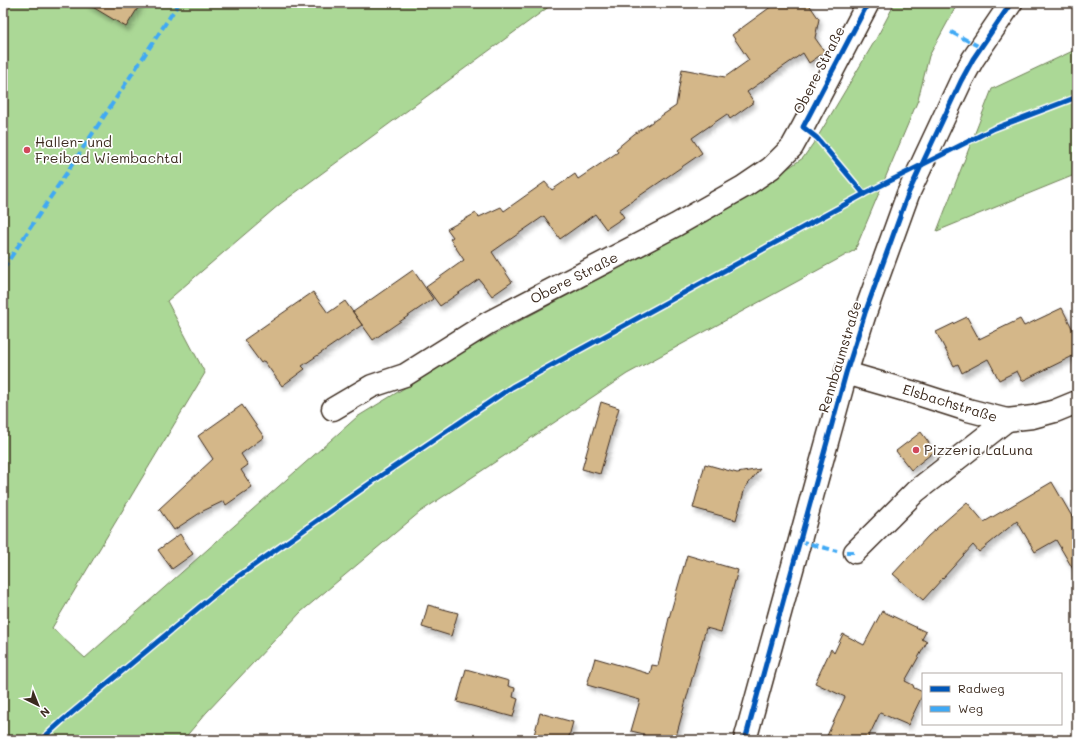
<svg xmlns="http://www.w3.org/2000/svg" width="1080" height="743" viewBox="0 0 1080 743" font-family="Mali,sans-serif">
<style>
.green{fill:#abd896;stroke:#73815a}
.building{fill:#d4b789;stroke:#3b2a1e;filter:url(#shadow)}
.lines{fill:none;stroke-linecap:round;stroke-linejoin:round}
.minor-casing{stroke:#3b2a1e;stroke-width:25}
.major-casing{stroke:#3b2a1e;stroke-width:25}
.minor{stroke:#fff;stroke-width:22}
.major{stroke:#fff;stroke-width:22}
.quiet{stroke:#3fa9f5;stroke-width:4;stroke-dasharray:8 4;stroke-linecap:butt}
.cycleway-casing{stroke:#fff;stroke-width:8}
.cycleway{stroke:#0057b8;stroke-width:5}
.poi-dot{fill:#d1495b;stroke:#fff;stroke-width:1.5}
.labels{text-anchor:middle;stroke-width:3.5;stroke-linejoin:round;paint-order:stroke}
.street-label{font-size:14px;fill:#3b2a1e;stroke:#fff}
.poi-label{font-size:14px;fill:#3b2a1e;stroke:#fff;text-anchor:start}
</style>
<defs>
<filter id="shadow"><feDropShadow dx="2.5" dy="4.5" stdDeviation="2" flood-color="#0004"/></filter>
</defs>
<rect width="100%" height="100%" fill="#fff"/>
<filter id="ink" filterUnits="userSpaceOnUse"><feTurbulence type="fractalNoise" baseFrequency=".025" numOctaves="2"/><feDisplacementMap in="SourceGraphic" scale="8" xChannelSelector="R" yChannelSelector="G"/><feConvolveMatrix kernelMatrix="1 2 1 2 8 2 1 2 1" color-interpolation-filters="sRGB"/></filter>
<g filter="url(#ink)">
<g class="green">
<polygon points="3,3 554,3 280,204 167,301 205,373 52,628 85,658 357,417 473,346 723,212 803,158 817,138 876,39 895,3 958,3 929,56 918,100 855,250 627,374 420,512 301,612 206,713 183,740 3,740"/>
<polygon points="1077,49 1077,174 937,231 992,89"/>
</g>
<g class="building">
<polygon points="86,3 141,3 126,27"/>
<polygon points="776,3 808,3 819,19 815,38 825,52 809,63 803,53 747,92 754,102 730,119 727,114 692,138 702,153 619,210 624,217 606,229 595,214 560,239 544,216 492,252 512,282 492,296 479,279 440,306 426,287 464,260 450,239 453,237 447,229 476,213 479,217 501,207 504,211 545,182 552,190 575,174 578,179 618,152 616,149 634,134 676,106 682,69 725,77 749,60 732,35"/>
<polygon points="413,270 433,299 373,340 353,312"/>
<polygon points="313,292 328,313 345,301 362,325 302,366 305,369 282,386 264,361 261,363 244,340"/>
<polygon points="1062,308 1077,338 1077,354 1022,381 1017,371 999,380 988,359 962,373 958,364 954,366 936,332 967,317 979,339 1020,319 1024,326"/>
<polygon points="601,402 619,408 600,474 582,469"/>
<polygon points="242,405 264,437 241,454 248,465 241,470 252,487 226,505 224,501 203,511 174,530 159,509 213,459 198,436"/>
<polygon points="921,432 935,451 911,470 896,451"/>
<polygon points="705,464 737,473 760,469 745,488 736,520 693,508"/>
<polygon points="1052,482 1077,525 1077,576 1056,540 1035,552 1017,521 979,552 973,545 923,600 893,574 928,536 967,502 984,522"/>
<polygon points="180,534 193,554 172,569 158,550"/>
<polygon points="687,555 738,570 721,632 706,628 675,740 643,740 644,734 631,731 640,700 587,685 595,658 650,674 652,665 658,666 669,618"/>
<polygon points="428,605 458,613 451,636 422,627"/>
<polygon points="882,611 926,632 922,639 927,642 905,681 913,685 914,688 923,692 923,694 908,725 880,713 867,740 825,740 845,697 815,683 831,649 834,653 843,634 864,645"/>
<polygon points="466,669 509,681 508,686 515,688 513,697 518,699 513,717 457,702"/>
<polygon points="540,713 573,722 568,740 552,740 534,735"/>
</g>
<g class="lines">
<defs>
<g id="minor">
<polyline points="846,373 915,393 968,410 1007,420 1033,417 1055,411 1077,402"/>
<polyline points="333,409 372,386 405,375 488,323 676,225 743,187 771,168 792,147 803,127 868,3"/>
<polyline points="855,552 916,491 1007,420"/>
</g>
<polyline id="major" points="745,740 846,373 865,313 908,194 961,81 973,59 1011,3"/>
</defs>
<use href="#minor" class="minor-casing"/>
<use href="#major" class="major-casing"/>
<use href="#minor" class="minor"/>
<use href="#major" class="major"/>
<g class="quiet">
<polyline points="951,32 980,47"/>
<polyline points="3,269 179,3"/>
<polyline points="799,541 837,551"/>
<polyline points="846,552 855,552"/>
</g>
<defs>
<g id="cycleway">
<polyline points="864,194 817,138 803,127 868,3"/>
<polyline points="41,740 62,721 226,585 379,477 512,387 864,194 993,129 1077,97"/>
<polyline points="745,740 846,373 865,313 908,194 961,81 973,59 1011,3"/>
</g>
</defs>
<use href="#cycleway" class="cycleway-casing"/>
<use href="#cycleway" class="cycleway"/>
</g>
</g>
<g class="poi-dot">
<circle cx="27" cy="150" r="4"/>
<circle cx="916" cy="450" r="4"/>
</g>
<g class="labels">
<g class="street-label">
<text transform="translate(819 70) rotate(-63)" y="5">Obere Straße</text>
<text transform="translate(574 278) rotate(-27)" y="5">Obere Straße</text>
<text transform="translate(840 357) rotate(-73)" y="5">Rennbaumstraße</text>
<text transform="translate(950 403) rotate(17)" y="5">Elsbachstraße</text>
</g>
<g class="poi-label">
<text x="35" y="147">Hallen- und<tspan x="35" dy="16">Freibad Wiembachtal</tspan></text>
<text x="924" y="455">Pizzeria LaLuna</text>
</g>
</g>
<rect width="1080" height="743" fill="none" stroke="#fff" stroke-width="16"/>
<rect x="8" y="8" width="1064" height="727" fill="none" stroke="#3b2a1e" stroke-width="1.5" filter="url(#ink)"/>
<rect x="922" y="673" width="140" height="52" fill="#ffffff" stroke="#b1aaa5"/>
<rect x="930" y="686" width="20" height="6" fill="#0057b8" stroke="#b1aaa5"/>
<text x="958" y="693" font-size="12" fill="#3b2a1e">Radweg</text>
<rect x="930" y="706" width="20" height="6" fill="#3fa9f5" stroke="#b1aaa5"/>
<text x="958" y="713" font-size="12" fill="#3b2a1e">Weg</text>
<g transform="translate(38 705) rotate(137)" stroke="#ffffff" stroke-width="3" paint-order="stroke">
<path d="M0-3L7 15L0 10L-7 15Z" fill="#3b2a1e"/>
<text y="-6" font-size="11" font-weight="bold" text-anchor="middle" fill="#3b2a1e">N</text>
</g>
</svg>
